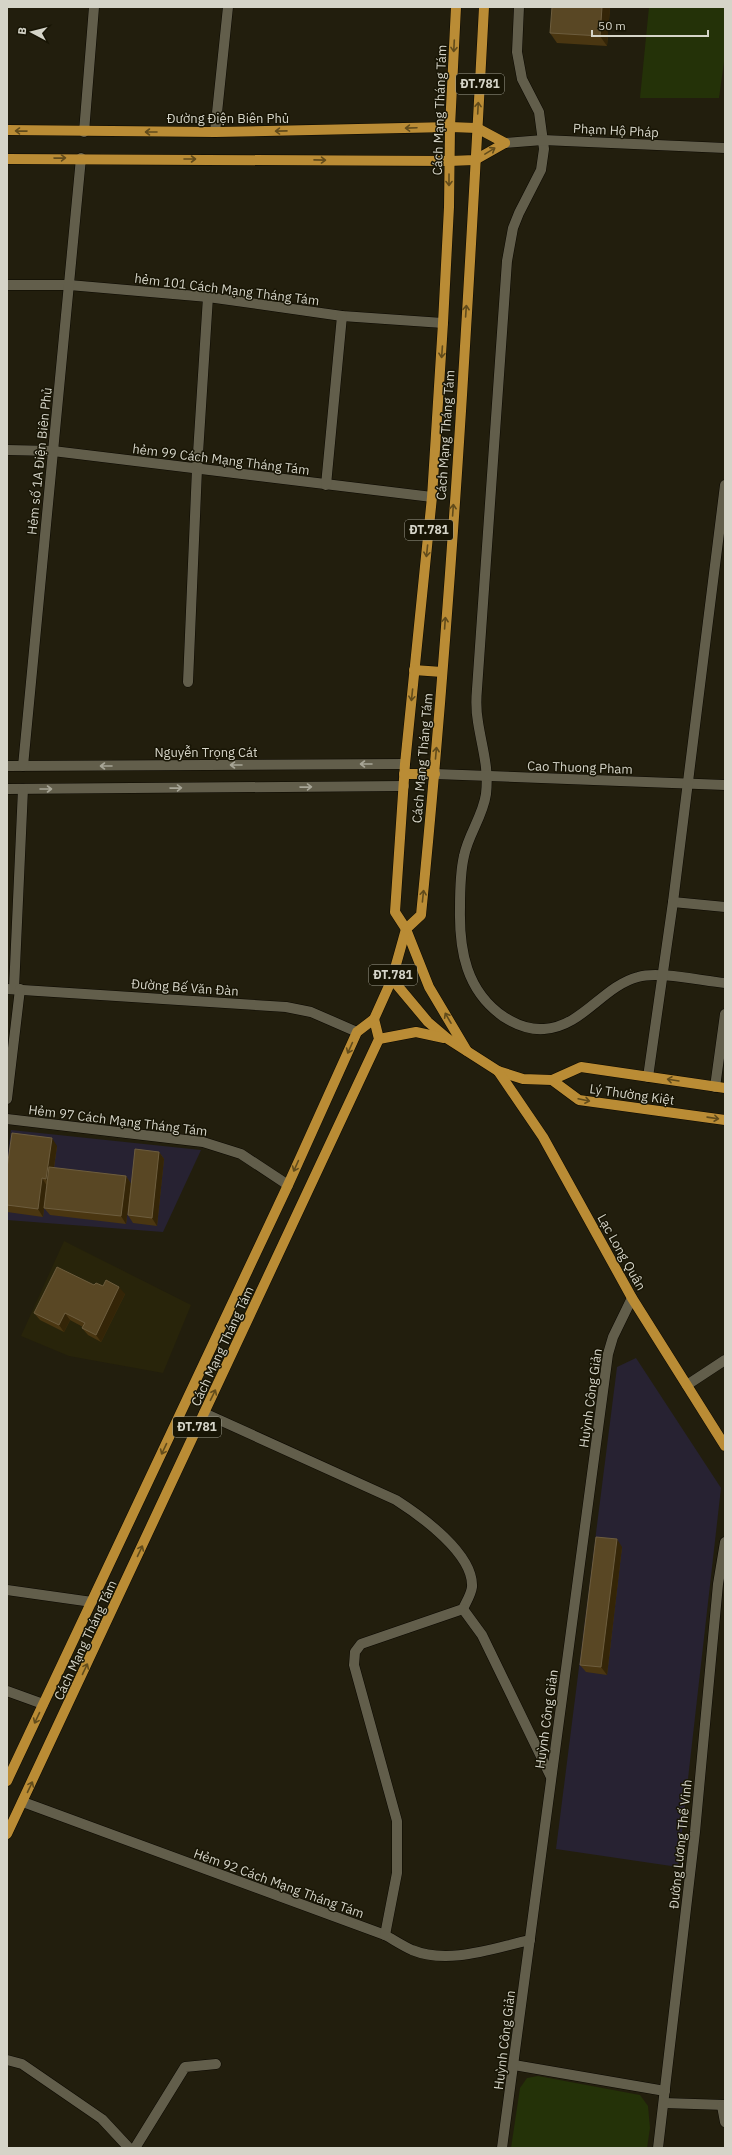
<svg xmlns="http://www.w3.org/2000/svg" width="732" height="2155" viewBox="0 0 732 2155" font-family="'IBM Plex Sans',sans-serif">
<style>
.built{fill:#28240a}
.industrial{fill:#272232}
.green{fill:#243208}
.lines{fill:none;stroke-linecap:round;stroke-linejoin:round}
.minor-casing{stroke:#0b0800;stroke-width:11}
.major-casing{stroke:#0b0800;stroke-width:11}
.minor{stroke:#625e4b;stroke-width:10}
.major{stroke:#ba8c35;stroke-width:10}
.wall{fill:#4a3611}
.shaded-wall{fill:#342507}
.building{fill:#594724;stroke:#6d5d3e}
.oneway{stroke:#614b1b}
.oneway2{stroke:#a7a596}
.labels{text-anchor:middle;stroke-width:3;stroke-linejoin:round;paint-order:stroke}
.shield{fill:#181505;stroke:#9c9b8e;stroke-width:1}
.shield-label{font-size:12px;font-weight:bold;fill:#d5d4c8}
.street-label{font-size:13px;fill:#d5d4c8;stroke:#181505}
</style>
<rect width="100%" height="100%" fill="#221e0d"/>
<polygon class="built" points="64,1241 191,1305 163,1373 69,1356 21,1336"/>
<g class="industrial">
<polygon points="11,1130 201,1150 163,1232 7,1220 7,1162"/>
<polygon points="636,1358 721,1488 678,1867 556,1849 617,1367"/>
</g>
<g class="green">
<polygon points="649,7 725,7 725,55 719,98 640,98"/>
<polygon points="538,2076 640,2095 648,2106 650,2128 647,2148 511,2148 520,2088 527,2078"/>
</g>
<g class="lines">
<defs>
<g id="minor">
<path d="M 519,7 L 517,52 L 522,79 L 539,112 L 544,149 L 541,170 L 519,213 L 513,228 L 507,261 L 477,689 C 476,700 476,711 478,722 C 482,748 489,767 486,794 C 483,816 468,835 464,856 C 460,873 460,891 460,908 C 459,950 466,991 504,1017 C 515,1024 530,1030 544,1029 C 582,1027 603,986 638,977 C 659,971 702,981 725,983"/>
<polyline points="84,132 94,7"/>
<polyline points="215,132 228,7"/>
<polyline points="505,143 543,140 725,148"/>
<polyline points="7,285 69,285 208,297 342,316 443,323"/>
<polyline points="7,450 53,451 432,497"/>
<polyline points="326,485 342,316"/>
<polyline points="188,682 197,469 208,297"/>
<polyline points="7,766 405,764"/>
<polyline points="23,766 81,158"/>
<polyline points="435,774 725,785"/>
<polyline points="7,789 404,786"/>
<polyline points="673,902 725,907"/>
<polyline points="7,989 286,1007 311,1012 357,1032"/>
<polyline points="14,989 23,789"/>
<polyline points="648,1077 673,902 725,485"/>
<polyline points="715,1087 725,1014"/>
<polyline points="7,1099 20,989"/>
<polyline points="7,1119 203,1142 241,1154 288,1185"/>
<polyline points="687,1385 725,1360"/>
<path d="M 204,1413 L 396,1500 C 421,1516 474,1554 472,1587 C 471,1595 466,1602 463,1609"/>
<polyline points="7,1590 92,1602"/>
<polyline points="7,1691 43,1704"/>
<path d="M 23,1802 L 385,1935 C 394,1940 403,1946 412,1950 C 449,1965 493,1948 530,1940"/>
<polyline points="385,1935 397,1873 397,1821 354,1665 355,1652 361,1644 463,1609 482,1635 551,1777"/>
<polyline points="7,2060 22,2064 102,2119 129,2148"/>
<polyline points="514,2065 665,2091"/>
<polyline points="664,2103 725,2105"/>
<polyline points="722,2106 725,2122"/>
<polyline points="135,2148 185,2067 216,2064"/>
<polyline points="502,2148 608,1354 613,1337 632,1298"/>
<polyline points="658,2148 695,1832 718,1584 725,1542"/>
</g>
<g id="major">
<polyline points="456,7 450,127 449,207 443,323 432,497 405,764 395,912 406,929 429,987 467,1051"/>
<polyline points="7,130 215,132 450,127 477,128 505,143"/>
<polyline points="7,159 449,161 475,160 505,143"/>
<polyline points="414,670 442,672"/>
<polyline points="404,774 435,774"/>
<polyline points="392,979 428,1022 448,1039 498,1071 523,1079 552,1080 581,1067 725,1088"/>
<polyline points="379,1039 416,1032 444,1038"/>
<polyline points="498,1071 543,1137 632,1298 725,1446"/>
<polyline points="552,1080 579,1100 725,1120"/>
<path d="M 7,1781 L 288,1185 L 357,1032 L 374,1019 L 392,979 L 406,929 L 421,915 C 451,613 468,310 484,7"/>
<polyline points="7,1834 379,1039 374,1019"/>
</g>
</defs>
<use href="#minor" class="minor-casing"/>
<use href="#major" class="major-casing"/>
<use href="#minor" class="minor"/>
<use href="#major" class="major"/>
</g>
<g class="wall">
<polygon points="610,7 607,46 557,43 550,33"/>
<polygon points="57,1146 54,1168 126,1176 131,1184 159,1152 164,1159 157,1226 133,1223 128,1215 129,1203 126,1224 50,1215 44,1208 45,1201 43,1217 7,1212 7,1168"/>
<polygon points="94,1285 103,1286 125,1294 101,1342 88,1335 82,1328 83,1327 70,1320 64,1332 40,1320 34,1313"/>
<polygon points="622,1547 607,1675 586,1672 580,1665"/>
</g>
<g class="shaded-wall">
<polygon points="602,7 610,7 607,46 600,36"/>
<polygon points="52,1138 57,1146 51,1187 46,1179"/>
<polygon points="159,1152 164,1159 157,1226 152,1218"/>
<polygon points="126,1176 131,1184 126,1224 121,1216"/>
<polygon points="42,1178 47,1186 43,1217 38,1209"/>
<polygon points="119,1287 125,1294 101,1342 96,1335"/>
<polygon points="65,1313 70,1320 64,1332 59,1325"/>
<polygon points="617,1539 622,1547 607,1675 601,1667"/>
</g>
<g class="building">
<polygon points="552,7 602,7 600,36 550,33"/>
<polygon points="12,1133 52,1138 46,1179 42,1178 38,1209 7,1205 7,1168"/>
<polygon points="135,1149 159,1152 152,1218 128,1215"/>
<polygon points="49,1167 126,1176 121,1216 44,1208"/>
<polygon points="57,1267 94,1285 96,1283 103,1286 106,1280 119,1287 96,1335 82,1328 85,1323 65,1313 59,1325 34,1313"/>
<polygon points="596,1537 617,1539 601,1667 580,1665"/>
</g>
<defs><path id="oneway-shaft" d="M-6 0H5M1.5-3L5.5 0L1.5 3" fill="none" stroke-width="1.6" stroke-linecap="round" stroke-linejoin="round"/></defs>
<g class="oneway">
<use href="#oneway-shaft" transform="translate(454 46) rotate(93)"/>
<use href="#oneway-shaft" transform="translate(478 108) rotate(-87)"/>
<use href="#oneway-shaft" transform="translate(411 128) rotate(178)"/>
<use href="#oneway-shaft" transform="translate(21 131) rotate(-179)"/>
<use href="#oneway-shaft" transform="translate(281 131) rotate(179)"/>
<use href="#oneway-shaft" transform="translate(151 132) rotate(180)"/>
<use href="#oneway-shaft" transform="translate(490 151) rotate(-31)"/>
<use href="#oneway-shaft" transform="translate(60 158) rotate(-1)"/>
<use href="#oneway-shaft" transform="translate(190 159)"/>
<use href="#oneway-shaft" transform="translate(320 160) rotate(1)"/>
<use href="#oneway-shaft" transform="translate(449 180) rotate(90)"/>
<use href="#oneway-shaft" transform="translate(466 311) rotate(-86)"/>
<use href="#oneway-shaft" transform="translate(442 352) rotate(94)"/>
<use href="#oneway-shaft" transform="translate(453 510) rotate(-86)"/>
<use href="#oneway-shaft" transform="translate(427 551) rotate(96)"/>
<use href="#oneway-shaft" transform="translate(445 623) rotate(-86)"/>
<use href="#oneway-shaft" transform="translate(412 695) rotate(96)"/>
<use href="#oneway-shaft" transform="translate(436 753) rotate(-85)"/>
<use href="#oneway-shaft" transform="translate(423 896) rotate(-84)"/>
<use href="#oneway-shaft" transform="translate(448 1018) rotate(-120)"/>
<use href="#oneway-shaft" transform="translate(350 1048) rotate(114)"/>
<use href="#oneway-shaft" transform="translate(673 1080) rotate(-171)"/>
<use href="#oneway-shaft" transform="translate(584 1100) rotate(12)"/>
<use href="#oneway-shaft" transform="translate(713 1118) rotate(8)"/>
<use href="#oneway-shaft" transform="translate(296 1166) rotate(114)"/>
<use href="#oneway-shaft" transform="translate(213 1395) rotate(-64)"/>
<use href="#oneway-shaft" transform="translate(164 1449) rotate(115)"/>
<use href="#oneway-shaft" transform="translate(140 1551) rotate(-65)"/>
<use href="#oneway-shaft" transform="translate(85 1669) rotate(-65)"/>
<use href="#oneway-shaft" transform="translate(37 1718) rotate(115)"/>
<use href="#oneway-shaft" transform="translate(30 1787) rotate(-65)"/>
</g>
<g class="oneway2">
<use href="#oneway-shaft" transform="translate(366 764) rotate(180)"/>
<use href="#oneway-shaft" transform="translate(236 765) rotate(180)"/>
<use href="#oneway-shaft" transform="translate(106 766) rotate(180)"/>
<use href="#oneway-shaft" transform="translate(306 787) rotate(-1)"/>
<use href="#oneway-shaft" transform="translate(176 788) rotate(-1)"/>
<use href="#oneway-shaft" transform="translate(46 789)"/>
</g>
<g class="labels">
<g class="shield">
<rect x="456" y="74" width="48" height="20" rx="3"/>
<rect x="405" y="520" width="48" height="20" rx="3"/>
<rect x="369" y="965" width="48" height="20" rx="3"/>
<rect x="173" y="1417" width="48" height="20" rx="3"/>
</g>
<g class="shield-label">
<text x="480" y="88">ĐT.781</text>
<text x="429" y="534">ĐT.781</text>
<text x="393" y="979">ĐT.781</text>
<text x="197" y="1431">ĐT.781</text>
</g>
<g class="street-label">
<text transform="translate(439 110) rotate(-88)" y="5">Cách Mạng Tháng Tám</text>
<text x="228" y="123">Đường Điện Biên Phủ</text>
<text transform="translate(616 130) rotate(3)" y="5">Phạm Hộ Pháp</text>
<text transform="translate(227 289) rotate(7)" y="5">hẻm 101 Cách Mạng Tháng Tám</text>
<text transform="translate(445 435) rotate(-86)" y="5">Cách Mạng Tháng Tám</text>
<text transform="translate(221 459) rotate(7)" y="5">hẻm 99 Cách Mạng Tháng Tám</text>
<text transform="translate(39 461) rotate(-84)" y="5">Hẻm số 1A Điện Biên Phủ</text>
<text x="206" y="757">Nguyễn Trọng Cát</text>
<text transform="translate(422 758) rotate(-85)" y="5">Cách Mạng Tháng Tám</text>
<text transform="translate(580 767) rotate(2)" y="5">Cao Thuong Pham</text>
<text transform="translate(185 987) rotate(4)" y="5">Đường Bế Văn Đàn</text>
<text transform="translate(632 1094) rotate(8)" y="5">Lý Thường Kiệt</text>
<text transform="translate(118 1120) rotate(7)" y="5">Hẻm 97 Cách Mạng Tháng Tám</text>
<text transform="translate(622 1252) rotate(61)" y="5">Lạc Long Quân</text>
<text transform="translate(222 1346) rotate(-65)" y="5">Cách Mạng Tháng Tám</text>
<text transform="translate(590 1398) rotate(-82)" y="5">Huỳnh Công Giản</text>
<text transform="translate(85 1640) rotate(-65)" y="5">Cách Mạng Tháng Tám</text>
<text transform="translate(546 1719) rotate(-82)" y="5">Huỳnh Công Giản</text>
<text transform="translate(680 1844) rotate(-84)" y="5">Đường Lương Thế Vinh</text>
<text transform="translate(279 1883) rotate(20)" y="5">Hẻm 92 Cách Mạng Tháng Tám</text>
<text transform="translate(504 2040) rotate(-83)" y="5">Huỳnh Công Giản</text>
</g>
</g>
<rect width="732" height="2155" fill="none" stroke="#d5d4c8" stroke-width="16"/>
<g transform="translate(32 32) rotate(277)" stroke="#181505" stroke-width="3" paint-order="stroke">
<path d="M0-3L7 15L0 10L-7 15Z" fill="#d5d4c8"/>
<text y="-6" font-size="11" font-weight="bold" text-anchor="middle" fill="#d5d4c8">B</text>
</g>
<path d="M592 30v6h116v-6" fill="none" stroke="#d5d4c8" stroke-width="2"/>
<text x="598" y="30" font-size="12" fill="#d5d4c8" stroke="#181505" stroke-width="3" paint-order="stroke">50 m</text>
</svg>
